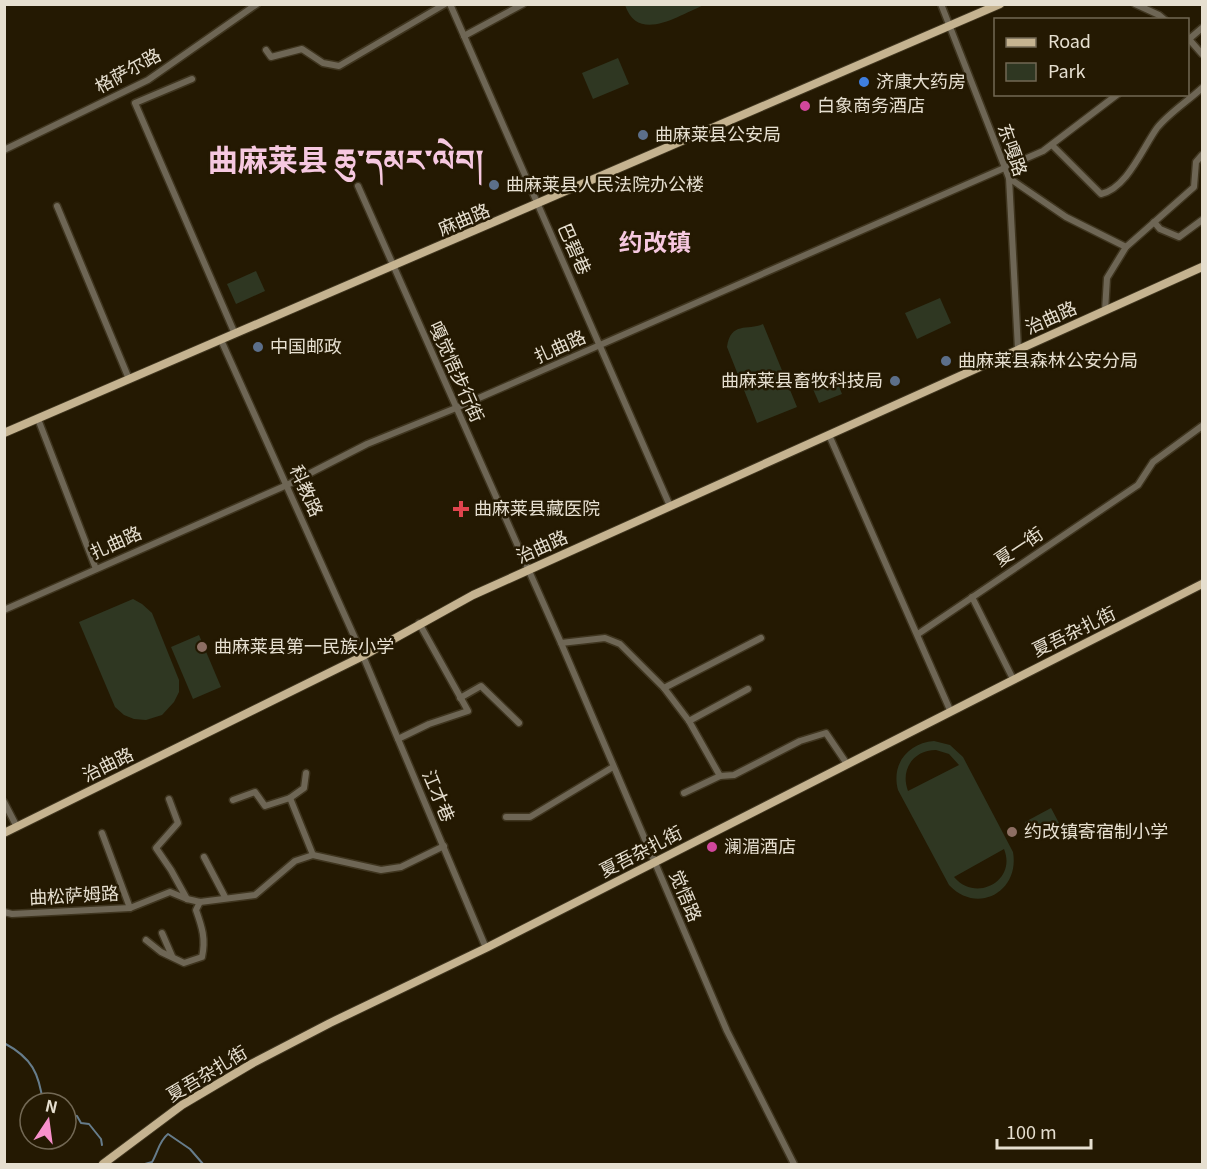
<svg xmlns="http://www.w3.org/2000/svg" width="1207" height="1169" viewBox="0 0 1207 1169" font-family="Georgia,'Noto Sans SC','Noto Serif Tibetan',serif">
<style>
.green{fill:#2f3722;fill-rule:evenodd}
.lines{fill:none;stroke-linecap:round;stroke-linejoin:round}
.stream{stroke:#667c8b;stroke-width:2}
.minor-casing{stroke:#3f351f;stroke-width:9}
.major-casing{stroke:#3f351f;stroke-width:10}
.minor{stroke:#6e6655;stroke-width:6}
.major{stroke:#c5b390;stroke-width:8}
.shop-dot{fill:#3f7fe0;stroke:#241902;stroke-width:2}
.hotel-dot{fill:#d1479c;stroke:#241902;stroke-width:2}
.service-dot{fill:#5c6f8a;stroke:#241902;stroke-width:2}
.health-dot{fill:#e0444e;stroke:#241902;stroke-width:2}
.education-dot{fill:#8d6e63;stroke:#241902;stroke-width:2}
.labels{text-anchor:middle;stroke-width:5;stroke-linejoin:round;paint-order:stroke}
.street-label{font-size:18px;fill:#e6dfd0;stroke:#241902}
.poi-label{font-size:18px;fill:#e6dfd0;stroke:#241902;text-anchor:start}
.district-label{font-size:24px;font-weight:bold;fill:#f6c8e0;stroke:#241902}
.town-label{font-size:30px;font-weight:bold;fill:#f6c8e0;stroke:#241902}
</style>
<rect width="100%" height="100%" fill="#241902"/>
<g class="green">
<path d="M 625,5 L 625,4 L 704,5 C 679,15 638,44 625,5 Z"/>
<polygon points="618,58 629,84 593,99 582,73"/>
<polygon points="256,271 265,291 236,304 227,284"/>
<polygon points="940,298 951,323 917,339 905,313"/>
<path d="M 763,324 L 797,407 L 757,423 L 727,347 C 731,321 747,331 763,324 Z"/>
<polygon points="836,379 842,394 819,403 813,389"/>
<polygon points="133,599 142,604 152,613 179,680 179,692 174,702 162,715 146,720 134,719 124,715 115,707 79,622"/>
<polygon points="199,635 221,687 193,699 171,647"/>
<path d="M 934,741 L 950,745 L 963,757 L 1013,852 C 1020,892 977,915 949,885 L 898,790 C 891,764 908,743 934,741 ZM 936,750 L 949,754 L 959,765 L 908,791 C 900,770 913,750 936,750 ZM 1004,849 C 1017,881 976,903 954,877 Z"/>
<polygon points="1051,808 1059,823 1033,837 1025,822"/>
</g>
<g class="lines">
<g class="stream">
<path d="M 4,1043 C 32,1058 39,1073 43,1103"/>
<polyline points="66,1118 68,1114 77,1116 81,1123 89,1124 101,1139 102,1145"/>
<polyline points="125,1164 130,1164"/>
<path d="M 145,1164 L 152,1162 C 158,1152 159,1141 168,1134 L 190,1149 L 203,1164"/>
</g>
<defs>
<g id="minor">
<polyline points="450,4 670,506"/>
<polyline points="941,4 1009,178 1018,349"/>
<polyline points="1135,4 1159,15 1165,20"/>
<polyline points="464,36 523,4"/>
<polyline points="1188,38 1202,54"/>
<polyline points="1188,40 1202,28"/>
<polyline points="266,50 271,57 302,49 323,63 339,66 445,4"/>
<polyline points="192,79 135,103 235,334"/>
<path d="M 1052,145 L 1101,194 C 1127,188 1142,149 1157,128 C 1169,113 1188,101 1202,88"/>
<polyline points="4,150 148,80 257,4"/>
<polyline points="1009,178 1066,217 1126,247"/>
<polyline points="358,186 561,643 727,1031 794,1164"/>
<polyline points="57,206 129,379"/>
<polyline points="1154,222 1160,229 1179,237 1202,220"/>
<polyline points="1105,311 1107,278 1126,247 1194,187 1196,162 1202,155"/>
<polyline points="221,340 363,656 486,948"/>
<polyline points="38,419 96,569"/>
<polyline points="829,435 950,710"/>
<polyline points="972,597 1013,679"/>
<polyline points="4,610 287,485 367,444 456,408 1043,151 1118,94"/>
<polyline points="918,634 1138,485 1153,462 1202,426"/>
<polyline points="561,643 605,638 620,644 664,688 689,721 720,776 734,775 800,741 826,733 847,764"/>
<polyline points="664,688 761,638"/>
<polyline points="460,698 481,686 519,723"/>
<polyline points="689,721 748,689"/>
<polyline points="398,739 429,724 468,711 419,623"/>
<polyline points="684,793 720,776"/>
<polyline points="290,798 304,788 306,773"/>
<polyline points="169,799 178,823 156,848 171,870 187,899"/>
<polyline points="233,800 255,792 265,806 290,798 313,855"/>
<polyline points="4,802 17,827"/>
<polyline points="506,817 530,817 613,767"/>
<polyline points="102,833 130,908"/>
<polyline points="204,857 225,897"/>
<polyline points="4,912 12,914 130,908 170,892 187,899 200,902 255,895 295,861 313,855 381,870 401,867 444,846"/>
<polyline points="162,933 172,956"/>
<path d="M 146,940 L 161,952 L 184,963 L 202,957 C 206,939 202,927 196,910 L 200,902"/>
</g>
<g id="major">
<polyline points="4,433 1000,4"/>
<polyline points="4,833 363,656 473,595 1202,267"/>
<polyline points="103,1164 182,1105 253,1063 330,1023 486,948 1202,584"/>
</g>
</defs>
<use href="#minor" class="minor-casing"/>
<use href="#major" class="major-casing"/>
<use href="#minor" class="minor"/>
<use href="#major" class="major"/>
</g>
<circle class="shop-dot" cx="864" cy="82" r="6"/>
<g class="hotel-dot">
<circle cx="805" cy="106" r="6"/>
<circle cx="712" cy="847" r="6"/>
</g>
<g class="service-dot">
<circle cx="643" cy="135" r="6"/>
<circle cx="494" cy="185" r="6"/>
<circle cx="258" cy="347" r="6"/>
<circle cx="946" cy="361" r="6"/>
<circle cx="895" cy="381" r="6"/>
</g>
<path class="health-dot" d="M458 500h6v6h6v6h-6v6h-6v-6h-6v-6h6z"/>
<g class="education-dot">
<circle cx="202" cy="647" r="6"/>
<circle cx="1012" cy="832" r="6"/>
</g>
<g class="labels">
<g class="street-label">
<text transform="translate(128 71) rotate(-29)" y="6">格萨尔路</text>
<text transform="translate(1012 150) rotate(71)" y="6">东嘎路</text>
<text transform="translate(464 220) rotate(-23)" y="6">麻曲路</text>
<text transform="translate(574 249) rotate(66)" y="6">巴碧巷</text>
<text transform="translate(1051 318) rotate(-24)" y="6">治曲路</text>
<text transform="translate(560 347) rotate(-24)" y="6">扎曲路</text>
<text transform="translate(456 372) rotate(66)" y="6">嘎觉悟步行街</text>
<text transform="translate(306 491) rotate(66)" y="6">科教路</text>
<text transform="translate(116 543) rotate(-24)" y="6">扎曲路</text>
<text transform="translate(542 547) rotate(-24)" y="6">治曲路</text>
<text transform="translate(1019 547) rotate(-34)" y="6">夏一街</text>
<text transform="translate(1074 632) rotate(-26)" y="6">夏吾杂扎街</text>
<text transform="translate(108 765) rotate(-26)" y="6">治曲路</text>
<text transform="translate(438 796) rotate(67)" y="6">江才巷</text>
<text transform="translate(641 852) rotate(-27)" y="6">夏吾杂扎街</text>
<text transform="translate(74 896) rotate(-3)" y="6">曲松萨姆路</text>
<text transform="translate(685 896) rotate(67)" y="6">觉悟路</text>
<text transform="translate(207 1074) rotate(-31)" y="6">夏吾杂扎街</text>
</g>
<g class="poi-label">
<text x="876" y="88">济康大药房</text>
<text x="817" y="112">白象商务酒店</text>
<text x="655" y="141">曲麻莱县公安局</text>
<text x="506" y="191">曲麻莱县人民法院办公楼</text>
<text x="270" y="353">中国邮政</text>
<text x="958" y="367">曲麻莱县森林公安分局</text>
<text x="883" y="387" text-anchor="end">曲麻莱县畜牧科技局</text>
<text x="474" y="515">曲麻莱县藏医院</text>
<text x="214" y="653">曲麻莱县第一民族小学</text>
<text x="1024" y="838">约改镇寄宿制小学</text>
<text x="724" y="853">澜湄酒店</text>
</g>
<g class="district-label">
<text x="655" y="251">约改镇</text>
</g>
<g class="town-label">
<text x="346" y="171">曲麻莱县 ཆུ་དམར་ལེབ།</text>
</g>
</g>
<rect width="1207" height="1169" fill="none" stroke="#e6dfd0" stroke-width="12"/>
<rect x="994" y="18" width="195" height="78" fill="#241902" stroke="#726854" stroke-width="1.5"/>
<rect x="1006" y="38" width="30" height="9" fill="#c5b390" stroke="#726854" stroke-width="1.5"/>
<text x="1048" y="48" font-size="18" fill="#e6dfd0">Road</text>
<rect x="1006" y="63" width="30" height="18" fill="#2f3722" stroke="#726854" stroke-width="1.5"/>
<text x="1048" y="78" font-size="18" fill="#e6dfd0">Park</text>
<g transform="translate(48 1121) rotate(13)"><circle r="28" fill="#241902" stroke="#726854" stroke-width="1.5"/>
<path d="M0-4.5L10 22L0 15L-10 22Z" fill="#f890cb"/>
<text y="-9" font-size="16" font-weight="bold" text-anchor="middle" fill="#e6dfd0">N</text>
</g>
<path d="M997 1139v9h94v-9" fill="none" stroke="#e6dfd0" stroke-width="3"/>
<text x="1006" y="1139" font-size="18" fill="#e6dfd0" stroke="#241902" stroke-width="4.5" paint-order="stroke">100 m</text>
</svg>
